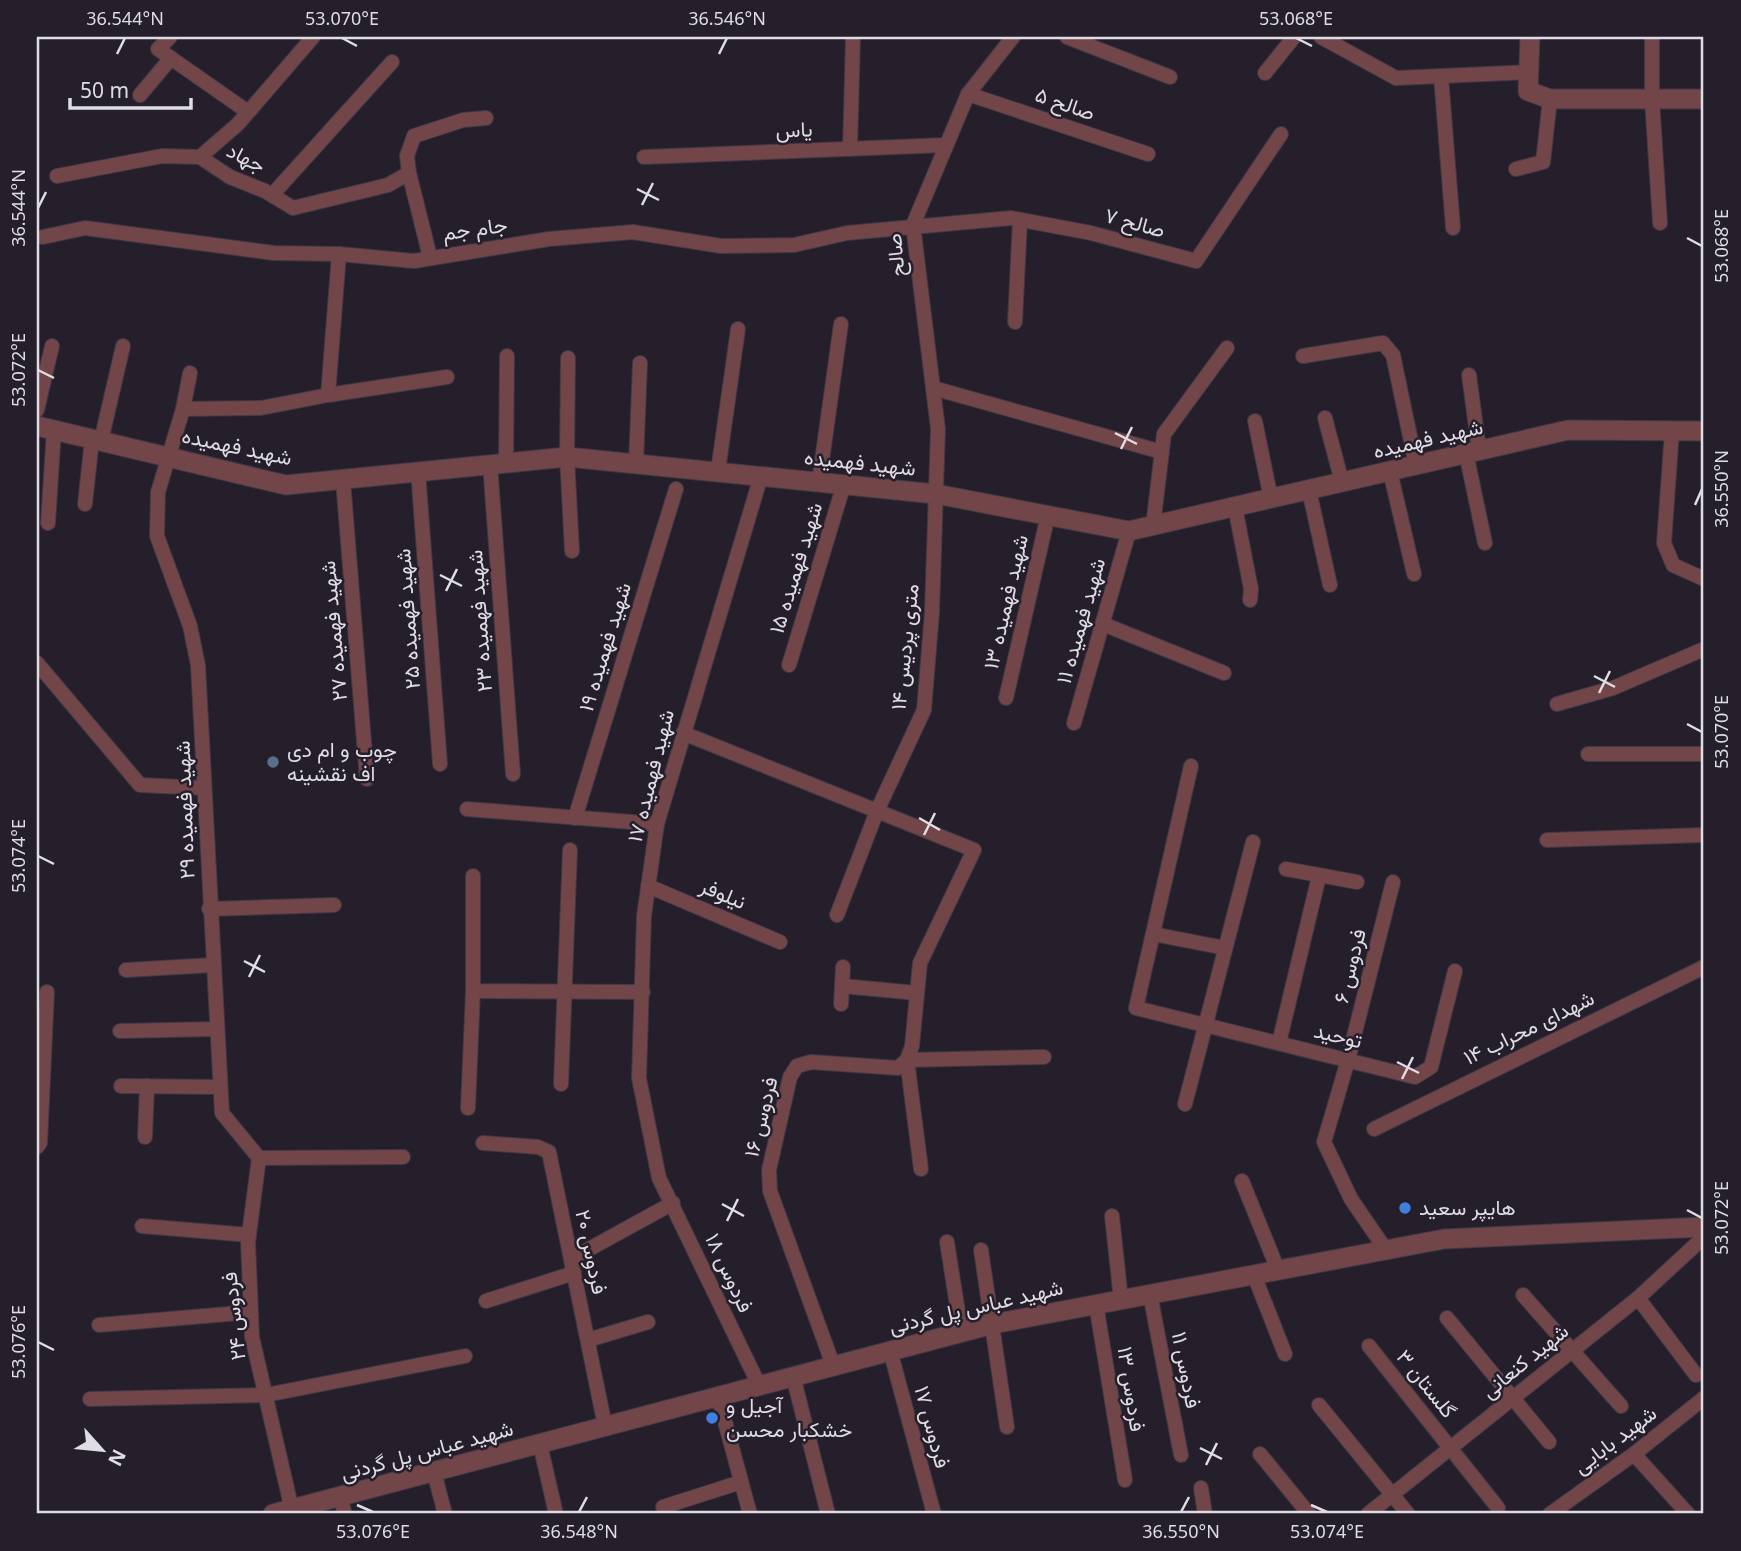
<svg xmlns="http://www.w3.org/2000/svg" width="1741" height="1551" viewBox="0 0 1741 1551" font-family="'Noto Sans',Vazirmatn,sans-serif">
<style>
.lines{fill:none;stroke-linecap:round;stroke-linejoin:round}
.minor-casing{stroke:#3f3945;stroke-width:16}
.tertiary-casing{stroke:#3f3945;stroke-width:21}
.minor{stroke:#724548;stroke-width:14}
.tertiary{stroke:#724548;stroke-width:19}
.ticks{fill:none;stroke:#dfdce4;stroke-width:2.5}
.service-dot{fill:#5c6f8a;stroke:#251f2b;stroke-width:2.5}
.shop-dot{fill:#3f7fe0;stroke:#251f2b;stroke-width:2.5}
.labels{text-anchor:middle;stroke-width:5;stroke-linejoin:round;paint-order:stroke}
.street-label{font-size:21px;fill:#dfdce4;stroke:#251f2b}
.poi-label{font-size:21px;fill:#dfdce4;stroke:#251f2b;text-anchor:start}
.neatline{fill:none;stroke:#dfdce4;stroke-width:2.5}
.ticks-label{font-size:18px;text-anchor:middle;fill:#dfdce4}
</style>
<rect width="100%" height="100%" fill="#251f2b"/>
<g class="lines">
<defs>
<g id="minor">
<polyline points="170,37 158,49 248,112"/>
<polyline points="1067,37 1170,77"/>
<polyline points="1321,37 1396,78 1529,72"/>
<polyline points="1652,37 1652,99 1660,223"/>
<polyline points="1265,73 1294,37"/>
<polyline points="1441,76 1453,228"/>
<polyline points="968,94 1148,154"/>
<polyline points="140,95 171,58"/>
<polyline points="850,149 853,37"/>
<polyline points="200,157 238,124 313,37"/>
<polyline points="644,157 946,145"/>
<polyline points="1516,169 1543,162 1550,99"/>
<polyline points="409,173 430,257"/>
<polyline points="57,176 162,156 200,157 230,177 265,191 293,208 388,185 409,173 407,156 414,136 463,120 486,118"/>
<polyline points="272,195 392,62"/>
<polyline points="43,237 85,228 274,253 339,254 414,261 549,239 633,232 721,246 794,245 847,233 1011,218 1091,233 1196,261 1281,134"/>
<polyline points="1015,322 1020,220"/>
<polyline points="1303,356 1383,343 1393,355 1416,465"/>
<polyline points="568,358 567,457 572,551"/>
<polyline points="1469,375 1479,450"/>
<polyline points="933,388 1162,452"/>
<polyline points="328,395 447,377"/>
<polyline points="183,409 190,373"/>
<polyline points="37,410 52,346"/>
<polyline points="1325,418 1342,482"/>
<polyline points="1255,421 1271,499"/>
<polyline points="1672,431 1664,543 1673,565 1704,579"/>
<polyline points="101,441 123,346"/>
<polyline points="1466,453 1485,543"/>
<polyline points="506,463 507,356"/>
<polyline points="636,463 640,363"/>
<polyline points="490,464 513,774"/>
<polyline points="418,471 440,764"/>
<polyline points="718,471 738,329"/>
<polyline points="1390,471 1414,574"/>
<polyline points="343,480 367,779"/>
<polyline points="819,482 841,324"/>
<polyline points="1309,490 1330,585"/>
<polyline points="85,504 92,439"/>
<polyline points="1235,507 1251,589 1250,600"/>
<polyline points="48,523 54,430"/>
<polyline points="1153,526 1164,434 1227,348"/>
<polyline points="1103,624 1224,673"/>
<polyline points="37,663 140,785 204,788"/>
<polyline points="789,665 844,484"/>
<polyline points="1006,698 1048,515"/>
<polyline points="1557,704 1613,688 1704,649"/>
<polyline points="1074,723 1129,531"/>
<polyline points="683,733 974,850 920,963 912,1046 907,1060 921,1169"/>
<polyline points="1588,754 1704,754"/>
<polyline points="1191,766 1136,1008 1415,1077 1431,1067 1455,971"/>
<polyline points="467,809 657,824"/>
<polyline points="575,818 676,489"/>
<polyline points="1547,840 1704,835"/>
<polyline points="1286,869 1357,882"/>
<polyline points="473,876 473,991 643,992"/>
<polyline points="648,886 780,942"/>
<polyline points="209,909 334,905"/>
<polyline points="837,915 877,811 924,710 932,612 938,429 913,225 968,94 1013,37"/>
<polyline points="1153,934 1225,948"/>
<polyline points="126,970 213,965"/>
<polyline points="842,986 917,993"/>
<polyline points="841,1004 843,967"/>
<polyline points="120,1031 215,1029"/>
<polyline points="1279,1043 1319,876"/>
<polyline points="907,1060 1044,1057"/>
<polyline points="561,1084 570,850"/>
<polyline points="121,1086 220,1087"/>
<polyline points="1185,1104 1253,842"/>
<polyline points="468,1108 473,991"/>
<polyline points="1374,1129 1704,967"/>
<polyline points="145,1137 147,1086"/>
<polyline points="483,1143 538,1147 549,1152 605,1426"/>
<polyline points="37,1147 40,1143 47,992"/>
<polyline points="259,1158 222,1113 198,665 190,626 157,536 158,492 183,409 261,408 328,395 339,254"/>
<polyline points="259,1158 248,1242 252,1337 292,1510"/>
<polyline points="259,1158 403,1157"/>
<polyline points="1242,1181 1278,1270"/>
<polyline points="1112,1216 1121,1300"/>
<polyline points="142,1226 249,1235"/>
<polyline points="947,1242 961,1331"/>
<polyline points="981,1250 1007,1427"/>
<polyline points="1386,1250 1351,1199 1324,1142 1348,1060 1393,882"/>
<polyline points="571,1259 673,1203"/>
<polyline points="1254,1275 1285,1354"/>
<polyline points="1150,1294 1181,1455"/>
<polyline points="1523,1295 1621,1406"/>
<polyline points="1638,1298 1696,1375"/>
<polyline points="486,1301 574,1273"/>
<polyline points="1096,1304 1125,1480"/>
<polyline points="1447,1318 1549,1442"/>
<polyline points="99,1325 251,1312"/>
<polyline points="588,1340 648,1322"/>
<polyline points="1369,1346 1498,1508"/>
<polyline points="890,1350 934,1514"/>
<polyline points="833,1365 770,1191 769,1170 790,1077 797,1066 811,1062 898,1068 907,1060"/>
<polyline points="793,1376 828,1514"/>
<polyline points="759,1385 659,1178 639,1078 644,916 657,824 761,476"/>
<polyline points="718,1396 750,1514"/>
<polyline points="90,1399 266,1395 465,1356"/>
<polyline points="1319,1405 1408,1514"/>
<polyline points="540,1444 556,1514"/>
<polyline points="1260,1454 1309,1514"/>
<polyline points="1634,1454 1688,1514"/>
<polyline points="434,1472 445,1514"/>
<polyline points="1201,1488 1205,1514"/>
<polyline points="340,1497 345,1514"/>
<polyline points="663,1507 741,1482"/>
<polyline points="1368,1514 1638,1298 1704,1237"/>
<polyline points="1550,1514 1634,1454 1704,1398"/>
</g>
<g id="tertiary">
<polyline points="1530,37 1528,91 1550,99 1704,99"/>
<polyline points="37,426 286,485 567,457 936,494 1129,531 1568,430 1704,431"/>
<polyline points="273,1514 993,1324 1444,1239 1704,1227"/>
</g>
</defs>
<use href="#minor" class="minor-casing"/>
<use href="#tertiary" class="tertiary-casing"/>
<use href="#minor" class="minor"/>
<use href="#tertiary" class="tertiary"/>
</g>
<path class="ticks" d="M 342,38 L 357,46M 1296,38 L 1312,46M 117,54 L 125,38M 719,54 L 727,38M 637,189 L 659,200M 642,205 L 653,183M 38,208 L 46,192M 1687,238 L 1702,246M 38,370 L 54,378M 1115,433 L 1137,444M 1121,449 L 1132,427M 1695,505 L 1702,489M 440,575 L 462,586M 446,591 L 457,569M 1594,676 L 1615,687M 1599,693 L 1610,671M 1687,724 L 1702,732M 919,818 L 940,830M 924,835 L 935,813M 38,856 L 54,864M 244,961 L 265,972M 249,977 L 260,955M 1397,1062 L 1419,1073M 1402,1079 L 1413,1057M 722,1204 L 744,1216M 1687,1210 L 1702,1218M 727,1221 L 738,1199M 38,1342 L 54,1350M 1200,1448 L 1222,1459M 1206,1465 L 1217,1443M 357,1505 L 373,1512M 1311,1505 L 1327,1512M 579,1512 L 587,1497M 1181,1512 L 1189,1497"/>
<circle class="service-dot" cx="273" cy="762" r="7"/>
<g class="shop-dot">
<circle cx="1405" cy="1208" r="7"/>
<circle cx="712" cy="1418" r="7"/>
</g>
<g class="labels">
<g class="street-label">
<text transform="translate(1065 104) rotate(19)" y="7">صالح ۵</text>
<text transform="translate(794 130) rotate(-2)" y="7">یاس</text>
<text transform="translate(246 158) rotate(27)" y="7">جهاد</text>
<text transform="translate(1135 223) rotate(15)" y="7">صالح ۷</text>
<text transform="translate(475 229) rotate(-8)" y="7">جام جم</text>
<text transform="translate(896 255) rotate(-95)" y="7">صالح</text>
<text transform="translate(1428 439) rotate(-13)" y="7">شهید فهمیده</text>
<text transform="translate(237 447) rotate(12)" y="7">شهید فهمیده</text>
<text transform="translate(860 463) rotate(6)" y="7">شهید فهمیده</text>
<text transform="translate(796 568) rotate(-73)" y="7">شهید فهمیده ۱۵</text>
<text transform="translate(1006 602) rotate(-77)" y="7">شهید فهمیده ۱۳</text>
<text transform="translate(408 619) rotate(-94)" y="7">شهید فهمیده ۲۵</text>
<text transform="translate(480 621) rotate(-94)" y="7">شهید فهمیده ۲۳</text>
<text transform="translate(1081 621) rotate(-74)" y="7">شهید فهمیده ۱۱</text>
<text transform="translate(334 631) rotate(-95)" y="7">شهید فهمیده ۲۷</text>
<text transform="translate(605 647) rotate(-73)" y="7">شهید فهمیده ۱۹</text>
<text transform="translate(905 647) rotate(-84)" y="7">۱۴ متری پردیس</text>
<text transform="translate(651 776) rotate(-76)" y="7">شهید فهمیده ۱۷</text>
<text transform="translate(185 810) rotate(-92)" y="7">شهید فهمیده ۲۹</text>
<text transform="translate(723 894) rotate(23)" y="7">نیلوفر</text>
<text transform="translate(1350 966) rotate(-76)" y="7">فردوس ۶</text>
<text transform="translate(1529 1028) rotate(-26)" y="7">شهدای محراب ۱۴</text>
<text transform="translate(1338 1036) rotate(14)" y="7">توحید</text>
<text transform="translate(761 1117) rotate(-76)" y="7">فردوس ۱۶</text>
<text transform="translate(591 1252) rotate(78)" y="7">فردوس ۲۰</text>
<text transform="translate(729 1273) rotate(65)" y="7">فردوس ۱۸</text>
<text transform="translate(976 1307) rotate(-13)" y="7">شهید عباس پل گردنی</text>
<text transform="translate(234 1316) rotate(-96)" y="7">فردوس ۲۴</text>
<text transform="translate(1525 1361) rotate(-39)" y="7">شهید کنعانی</text>
<text transform="translate(1186 1370) rotate(79)" y="7">فردوس ۱۱</text>
<text transform="translate(1426 1384) rotate(51)" y="7">گلستان ۳</text>
<text transform="translate(1131 1389) rotate(81)" y="7">فردوس ۱۳</text>
<text transform="translate(932 1427) rotate(75)" y="7">فردوس ۱۷</text>
<text transform="translate(1615 1440) rotate(-37)" y="7">شهید بابایی</text>
<text transform="translate(427 1451) rotate(-15)" y="7">شهید عباس پل گردنی</text>
</g>
<g class="poi-label">
<text x="287" y="757">چوب و ام دی<tspan x="287" dy="24">اف نقشینه</tspan></text>
<text x="1419" y="1215">هایپر سعید</text>
<text x="726" y="1413">آجیل و<tspan x="726" dy="24">خشکبار محسن</tspan></text>
</g>
</g>
<rect width="1741" height="1551" fill="none" stroke="#251f2b" stroke-width="77"/>
<g transform="translate(102 1450) rotate(117)" stroke="#251f2b" stroke-width="5" paint-order="stroke">
<path d="M0-5L12 26L0 18L-12 26Z" fill="#dfdce4"/>
<text y="-10" font-size="19" font-weight="bold" text-anchor="middle" fill="#dfdce4">N</text>
</g>
<path d="M70 98v10h121v-10" fill="none" stroke="#dfdce4" stroke-width="3.5"/>
<text x="80" y="98" font-size="21" fill="#dfdce4" stroke="#251f2b" stroke-width="5" paint-order="stroke">50 m</text>
<rect x="38" y="38" width="1664" height="1474" class="neatline"/>
<g class="ticks-label">
<text x="125" y="25">36.544°N</text>
<text x="342" y="25">53.070°E</text>
<text x="727" y="25">36.546°N</text>
<text x="1296" y="25">53.068°E</text>
<text transform="translate(19 208) rotate(-90)" y="6">36.544°N</text>
<text transform="translate(1722 246) rotate(-90)" y="6">53.068°E</text>
<text transform="translate(19 370) rotate(-90)" y="6">53.072°E</text>
<text transform="translate(1722 489) rotate(-90)" y="6">36.550°N</text>
<text transform="translate(1722 732) rotate(-90)" y="6">53.070°E</text>
<text transform="translate(19 856) rotate(-90)" y="6">53.074°E</text>
<text transform="translate(1722 1218) rotate(-90)" y="6">53.072°E</text>
<text transform="translate(19 1342) rotate(-90)" y="6">53.076°E</text>
<text x="373" y="1538">53.076°E</text>
<text x="579" y="1538">36.548°N</text>
<text x="1181" y="1538">36.550°N</text>
<text x="1327" y="1538">53.074°E</text>
</g>
</svg>
